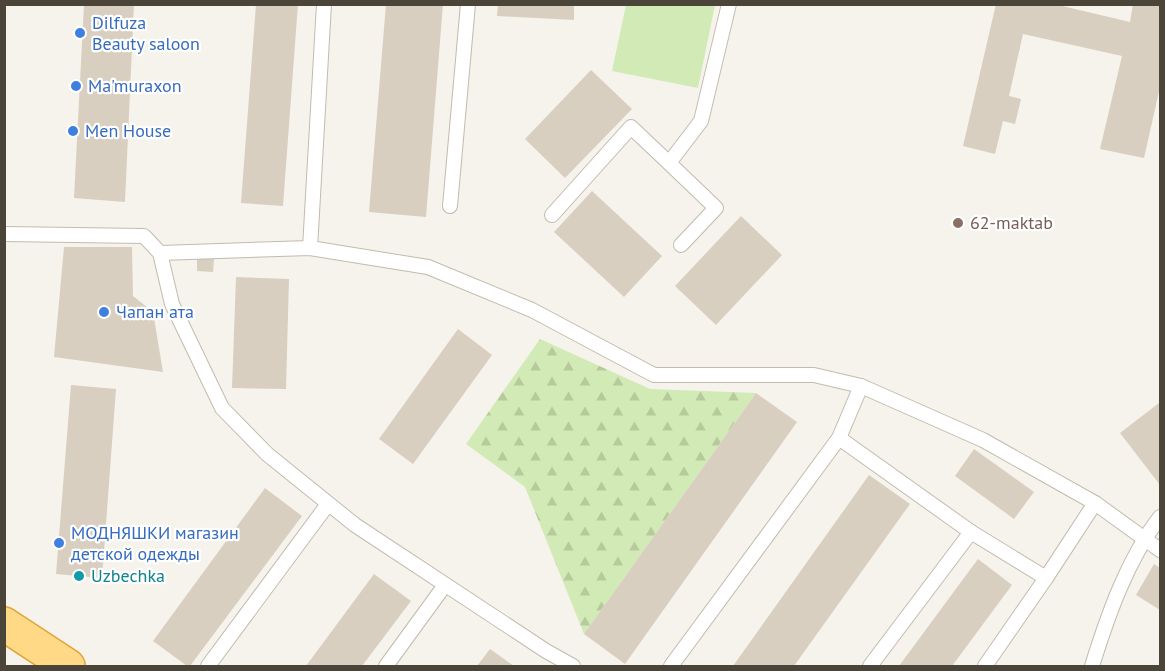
<svg xmlns="http://www.w3.org/2000/svg" width="1165" height="671" viewBox="0 0 1165 671" font-family="'PT Sans',sans-serif">
<style>
.green{fill:#d2eab5}
.forest{fill:url(#forest-firs)}
.building{fill:#d8cfc1}
.lines{fill:none;stroke-linecap:round;stroke-linejoin:round}
.service-casing{stroke:#c2bbae;stroke-width:16}
.trunk-casing{stroke:#e0a43c;stroke-width:36}
.service{stroke:#fff;stroke-width:14}
.trunk{stroke:#ffd985;stroke-width:33}
.shop-dot{fill:#3f7fe0;stroke:#fff;stroke-width:2}
.education-dot{fill:#8d6e63;stroke:#fff;stroke-width:2}
.culture-dot{fill:#0f9aa8;stroke:#fff;stroke-width:2}
.labels{text-anchor:middle;stroke-width:4.5;stroke-linejoin:round;paint-order:stroke}
.shop-label{font-size:18px;fill:#366cbe;stroke:#fff;text-anchor:start}
.education-label{font-size:18px;fill:#785e54;stroke:#fff;text-anchor:start}
.culture-label{font-size:18px;fill:#0d838f;stroke:#fff;text-anchor:start}
</style>
<defs>
<pattern id="forest-firs" width="22" height="20" patternUnits="userSpaceOnUse" patternTransform="scale(1.5)"><rect width="22" height="20" fill="#d2eab5"/><path d="M5 1l3.5 6h-7zM16 11l3.5 6h-7z" fill="#b6ca9c"/></pattern>
</defs>
<rect width="100%" height="100%" fill="#f6f3ec"/>
<polygon class="green" points="626,5 715,5 698,88 612,71"/>
<polygon class="forest" points="540,339 650,389 756,393 584,634 525,487 466,444"/>
<g class="building">
<polygon points="84,4 134,4 125,202 74,198"/>
<polygon points="256,4 298,4 283,206 241,203"/>
<polygon points="386,4 443,4 426,217 369,212"/>
<polygon points="498,4 574,4 574,20 497,16"/>
<polygon points="996,4 1054,4 1130,22 1133,4 1160,4 1160,87 1144,158 1100,149 1122,56 1023,34 1009,96 1021,99 1015,124 1003,121 995,154 963,146"/>
<polygon points="591,70 632,109 565,178 525,139"/>
<polygon points="592,191 662,256 624,297 554,232"/>
<polygon points="741,216 782,255 716,325 675,286"/>
<polygon points="64,247 132,247 133,296 153,312 163,372 54,357"/>
<polygon points="197,258 214,259 213,272 197,271"/>
<polygon points="236,277 289,279 286,389 232,388"/>
<polygon points="458,329 492,355 413,464 379,439"/>
<polygon points="71,385 116,389 102,578 56,574"/>
<polygon points="756,393 797,422 625,664 584,634"/>
<polygon points="1159,403 1160,405 1160,485 1120,433"/>
<polygon points="974,449 1034,492 1014,519 955,476"/>
<polygon points="869,475 910,504 794,666 733,666"/>
<polygon points="265,488 302,516 190,666 187,666 153,641"/>
<polygon points="978,559 1012,585 952,666 899,666"/>
<polygon points="1154,564 1160,568 1160,610 1136,595"/>
<polygon points="374,574 411,601 362,666 306,666"/>
<polygon points="490,649 514,666 477,666"/>
</g>
<g class="lines">
<defs>
<g id="service">
<polyline points="669,163 716,208 681,245"/>
<polyline points="450,206 468,4"/>
<polyline points="552,215 631,127 669,163 701,121 729,4"/>
<polyline points="4,234 144,236 160,253 172,304 222,408 267,454 355,525 546,651 573,666"/>
<polyline points="310,248 324,4"/>
<polyline points="160,253 310,248 428,267 532,310 654,375 814,375 861,386 983,440 1095,503 1160,550"/>
<polyline points="839,438 861,386"/>
<polyline points="208,666 328,504"/>
<polyline points="386,666 445,585"/>
<polyline points="671,666 839,438 971,532 1046,578"/>
<polyline points="870,666 971,532"/>
<polyline points="985,666 1046,578 1095,503"/>
<path d="M 1092,666 C 1108,615 1127,560 1160,517"/>
</g>
<polyline id="trunk" points="4,624 68,666"/>
</defs>
<use href="#service" class="service-casing"/>
<use href="#trunk" class="trunk-casing"/>
<use href="#service" class="service"/>
<use href="#trunk" class="trunk"/>
</g>
<g class="shop-dot">
<circle cx="80" cy="33" r="6"/>
<circle cx="76" cy="86" r="6"/>
<circle cx="73" cy="131" r="6"/>
<circle cx="104" cy="312" r="6"/>
<circle cx="59" cy="543" r="6"/>
</g>
<circle class="education-dot" cx="958" cy="223" r="6"/>
<circle class="culture-dot" cx="79" cy="576" r="6"/>
<g class="labels">
<g class="shop-label">
<text x="92" y="29">Dilfuza<tspan x="92" dy="21">Beauty saloon</tspan></text>
<text x="88" y="92">Ma'muraxon</text>
<text x="85" y="137">Men House</text>
<text x="116" y="318">Чапан ата</text>
<text x="71" y="539">МОДНЯШКИ магазин<tspan x="71" dy="21">детской одежды</tspan></text>
</g>
<g class="education-label">
<text x="970" y="229">62-maktab</text>
</g>
<g class="culture-label">
<text x="91" y="582">Uzbechka</text>
</g>
</g>
<rect width="1165" height="671" fill="none" stroke="#4b4439" stroke-width="12"/>
</svg>
